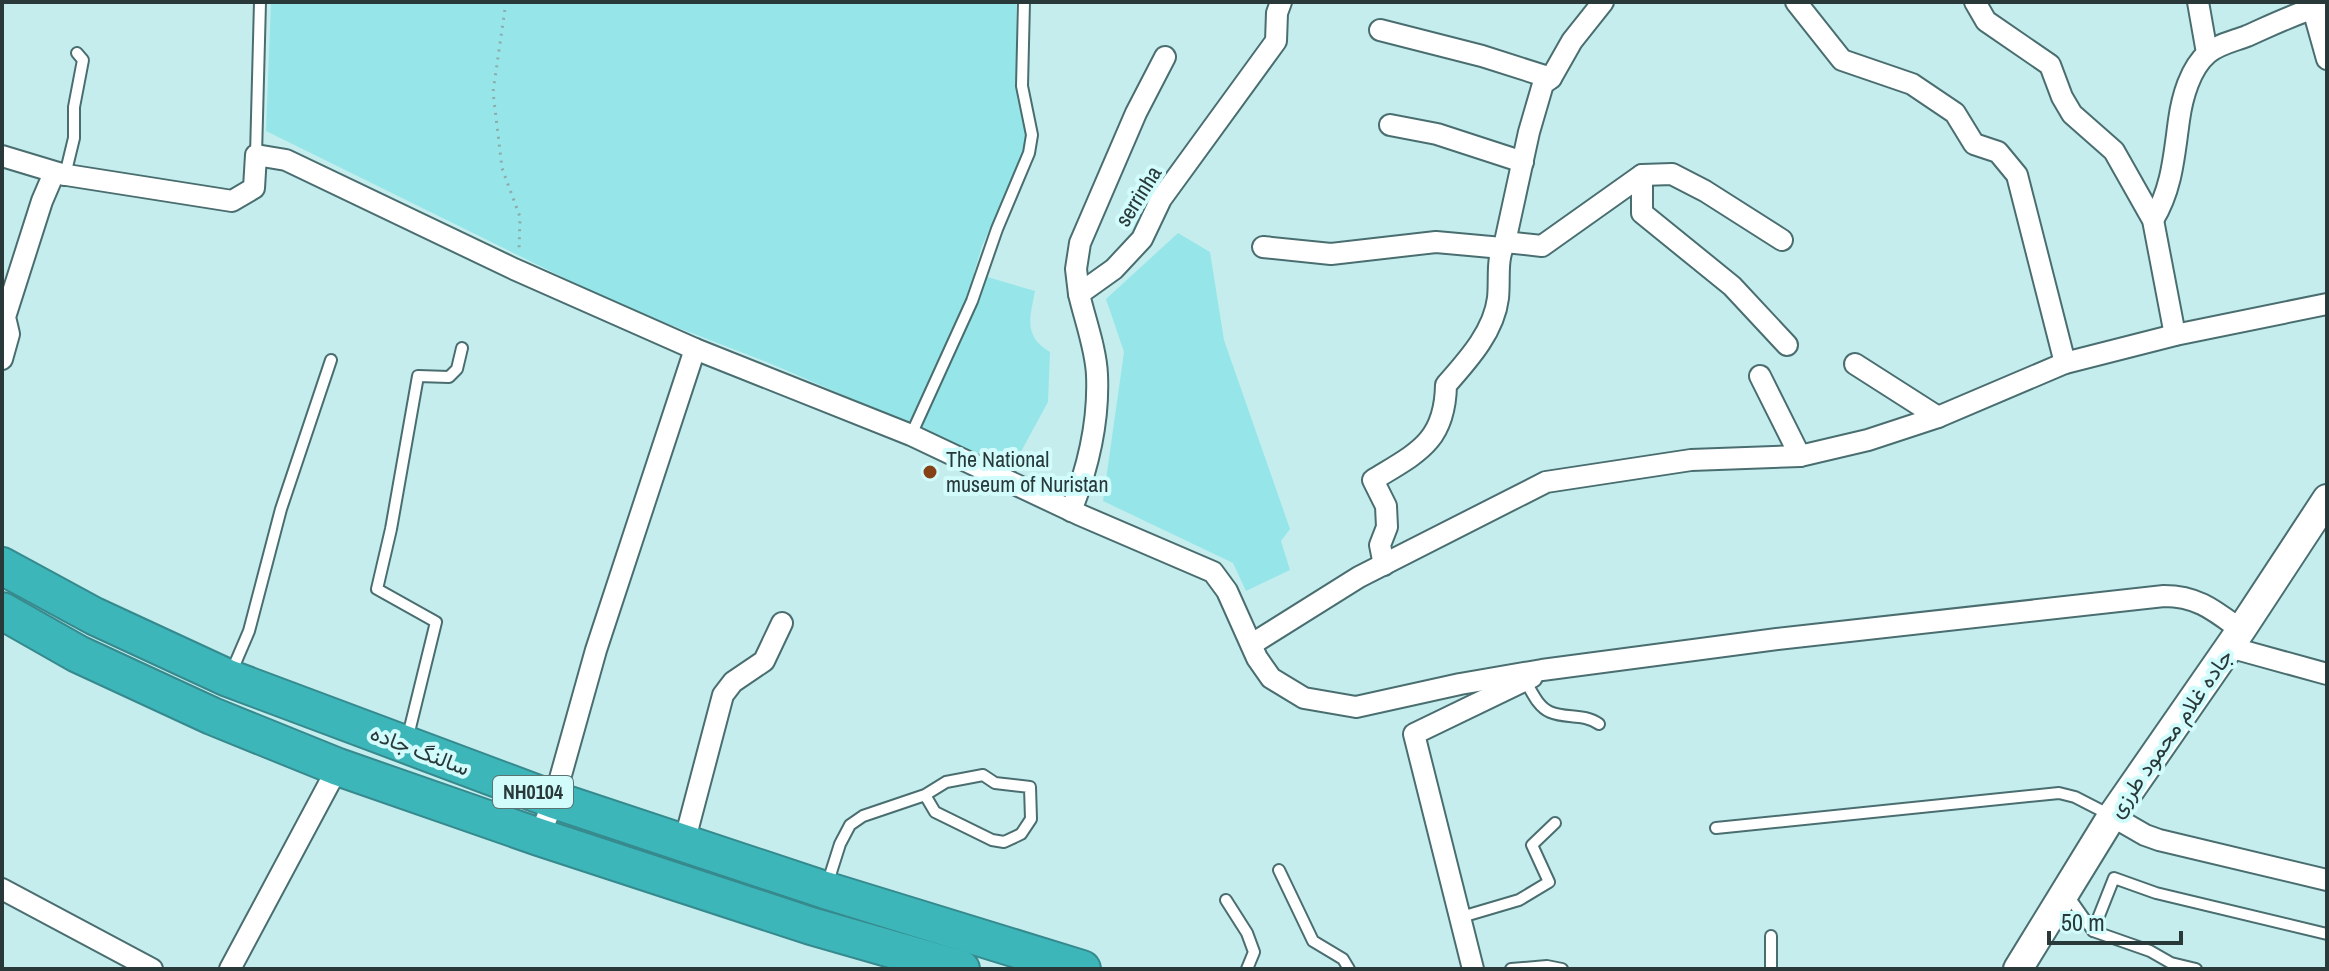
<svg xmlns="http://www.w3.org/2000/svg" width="2329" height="971" viewBox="0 0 2329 971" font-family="'Archivo Narrow',Vazirmatn,sans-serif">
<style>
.green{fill:#96e6e9}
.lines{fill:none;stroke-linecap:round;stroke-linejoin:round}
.lane-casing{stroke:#4a6e70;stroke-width:14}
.street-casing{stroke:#4a6e70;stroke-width:24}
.secondary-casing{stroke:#4a6e70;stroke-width:32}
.highway-casing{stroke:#368a8d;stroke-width:40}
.path{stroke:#8cabac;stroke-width:3;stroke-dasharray:2 6;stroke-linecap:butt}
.lane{stroke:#fff;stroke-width:10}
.street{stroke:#fff;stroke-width:20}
.secondary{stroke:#fff;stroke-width:28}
.highway{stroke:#3db6ba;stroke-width:36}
.poi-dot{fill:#864117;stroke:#d2fbfc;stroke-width:3}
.labels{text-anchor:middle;stroke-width:8;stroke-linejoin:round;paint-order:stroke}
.shield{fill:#d2fbfc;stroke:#5c7374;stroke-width:2}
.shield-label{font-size:20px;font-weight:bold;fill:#293939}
.street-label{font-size:22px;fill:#293939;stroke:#d2fbfc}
.poi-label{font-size:22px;fill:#293939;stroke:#d2fbfc;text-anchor:start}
</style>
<rect width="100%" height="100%" fill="#c5edee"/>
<g class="green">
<path d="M 271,2 L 1016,2 L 1017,69 L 1027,147 L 982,246 L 974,273 L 1035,291 C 1030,318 1023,336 1050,352 L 1048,402 L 1012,468 L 769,363 L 619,305 L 266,131 Z"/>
<polygon points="1178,233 1210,252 1224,340 1290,529 1281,541 1290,570 1246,591 1233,563 1103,501 1124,352 1106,299"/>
</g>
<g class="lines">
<defs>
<g id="lane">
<polyline points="256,155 260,2"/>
<polyline points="65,175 74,138 74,107 83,60 77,53"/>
<polyline points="911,435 972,301 997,229 1029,153 1032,135 1022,86 1024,2"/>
<polyline points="231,673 249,631 281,509 331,360"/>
<path d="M 1526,682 C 1532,692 1538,707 1550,712 C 1566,719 1584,713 1599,724"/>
<polyline points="407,740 436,622 377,589 391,529 418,376 449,377 457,369 462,348"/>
<polyline points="1716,828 2059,793 2075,797 2110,815"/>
<polyline points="1279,870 1313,941 1343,959 1349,969"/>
<polyline points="827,885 840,844 850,825 863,816 925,795 946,782 983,775 995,783 1030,787 1031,819 1021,834 1004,842 992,840 935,812 925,795"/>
<polyline points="2067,894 2093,931 2150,951 2171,963 2196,969"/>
<polyline points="1226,900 1247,933 1254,952 1247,969"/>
<polyline points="1458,918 1519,900 1549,882 1532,845 1555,823"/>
<polyline points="2093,931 2114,878 2156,893 2327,934"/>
<polyline points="1771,936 1771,969"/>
<polyline points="1511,969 1547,966 1562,969"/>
</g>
<g id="street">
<polyline points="1796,2 1842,60 1912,84 1955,113 1974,144 1998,152 2017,175 2065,363"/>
<polyline points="1975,2 1986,21 2050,65 2062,97 2072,114 2114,151 2153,220 2175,335"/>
<polyline points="2198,2 2207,53"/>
<polyline points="2311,2 2327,59"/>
<polyline points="1380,30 1482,56 1551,78"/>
<polyline points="1390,125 1437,134 1523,162"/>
<polyline points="2,156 65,175"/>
<polyline points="1642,175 1642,213 1732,286 1787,345"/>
<path d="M 2153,220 C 2172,189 2174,156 2179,120 C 2182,98 2190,68 2208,53 C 2219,44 2234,41 2247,36 C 2274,24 2298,12 2327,4"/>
<polyline points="1505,242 1542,246 1642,175 1672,174 1705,191 1782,240"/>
<polyline points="1263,247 1331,254 1436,242 1502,248"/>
<polyline points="1079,294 1076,269 1080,243 1136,113 1165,57"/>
<path d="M 2,359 L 9,334 L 5,317 L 42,201 L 54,173 L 232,201 L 254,188 L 256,155 L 286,160 L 514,269 L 695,349 L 911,435 L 1078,514 L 1213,572 L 1227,591 L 1257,658 L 1271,678 L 1304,698 L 1356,707 L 1460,684 L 1542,670 L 1777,639 L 2164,596 C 2198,596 2215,611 2241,630"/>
<polyline points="1855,364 1938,417"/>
<polyline points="1760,376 1800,456"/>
<path d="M 1071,511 C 1088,468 1099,421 1097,375 C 1096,349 1085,320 1079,294 L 1114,269 L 1142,239 L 1161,199 L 1276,41 L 1277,13 L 1281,2"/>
<path d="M 1384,565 L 1380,545 L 1387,527 L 1386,506 L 1373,480 C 1417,453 1445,442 1446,385 C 1467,361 1494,332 1498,298 C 1500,278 1496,260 1505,242 L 1529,132 L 1543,84 L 1551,78 L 1572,41 L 1603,2"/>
<polyline points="1252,644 1359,577 1546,482 1691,460 1800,456 1868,440 1938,417 2065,363 2175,335 2327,304"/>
<polyline points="2229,647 2327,674"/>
<polyline points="2112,816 2145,835 2159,840 2327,880"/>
<polyline points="539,837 554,800 596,650 695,349"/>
<polyline points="684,843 723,695 733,682 764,661 782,623"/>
<polyline points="2,889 152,969"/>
<polyline points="230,969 338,767"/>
<polyline points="1473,969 1414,734 1532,677"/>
</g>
<polyline id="secondary" points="2018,969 2112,816 2241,630 2327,499"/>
<g id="highway">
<polyline points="2,566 94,616 228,678 554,800 825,890 1082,969"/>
<polyline points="2,611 78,654 212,716 338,767 539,837 811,926 961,969"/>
</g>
</defs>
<use href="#lane" class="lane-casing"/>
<use href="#street" class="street-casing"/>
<use href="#secondary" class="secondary-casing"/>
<use href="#highway" class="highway-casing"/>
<polyline class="path" points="506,2 493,92 502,168 520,217 519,250"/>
<use href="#lane" class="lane"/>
<use href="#street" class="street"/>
<use href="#secondary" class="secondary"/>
<use href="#highway" class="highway"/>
</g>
<circle class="poi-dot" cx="930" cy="472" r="8"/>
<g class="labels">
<rect class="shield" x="493" y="776" width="80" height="32" rx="6"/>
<g class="shield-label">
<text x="533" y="799">NH0104</text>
</g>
<g class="street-label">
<text transform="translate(1138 196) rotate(-58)" y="8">serrinha</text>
<text transform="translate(2170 733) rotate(-55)" y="8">جاده غلام‌ محمود طرزی</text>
<text transform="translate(420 750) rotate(21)" y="8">سالنگ جاده</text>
</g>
<g class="poi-label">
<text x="946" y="467">The National<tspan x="946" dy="25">museum of Nuristan</tspan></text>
</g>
</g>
<rect width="2329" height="971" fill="none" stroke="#293939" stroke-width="8"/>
<path d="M2049 931v12h132v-12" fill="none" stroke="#293939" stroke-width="4"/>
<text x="2061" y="931" font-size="24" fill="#293939" stroke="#d2fbfc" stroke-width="6" paint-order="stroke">50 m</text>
</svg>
